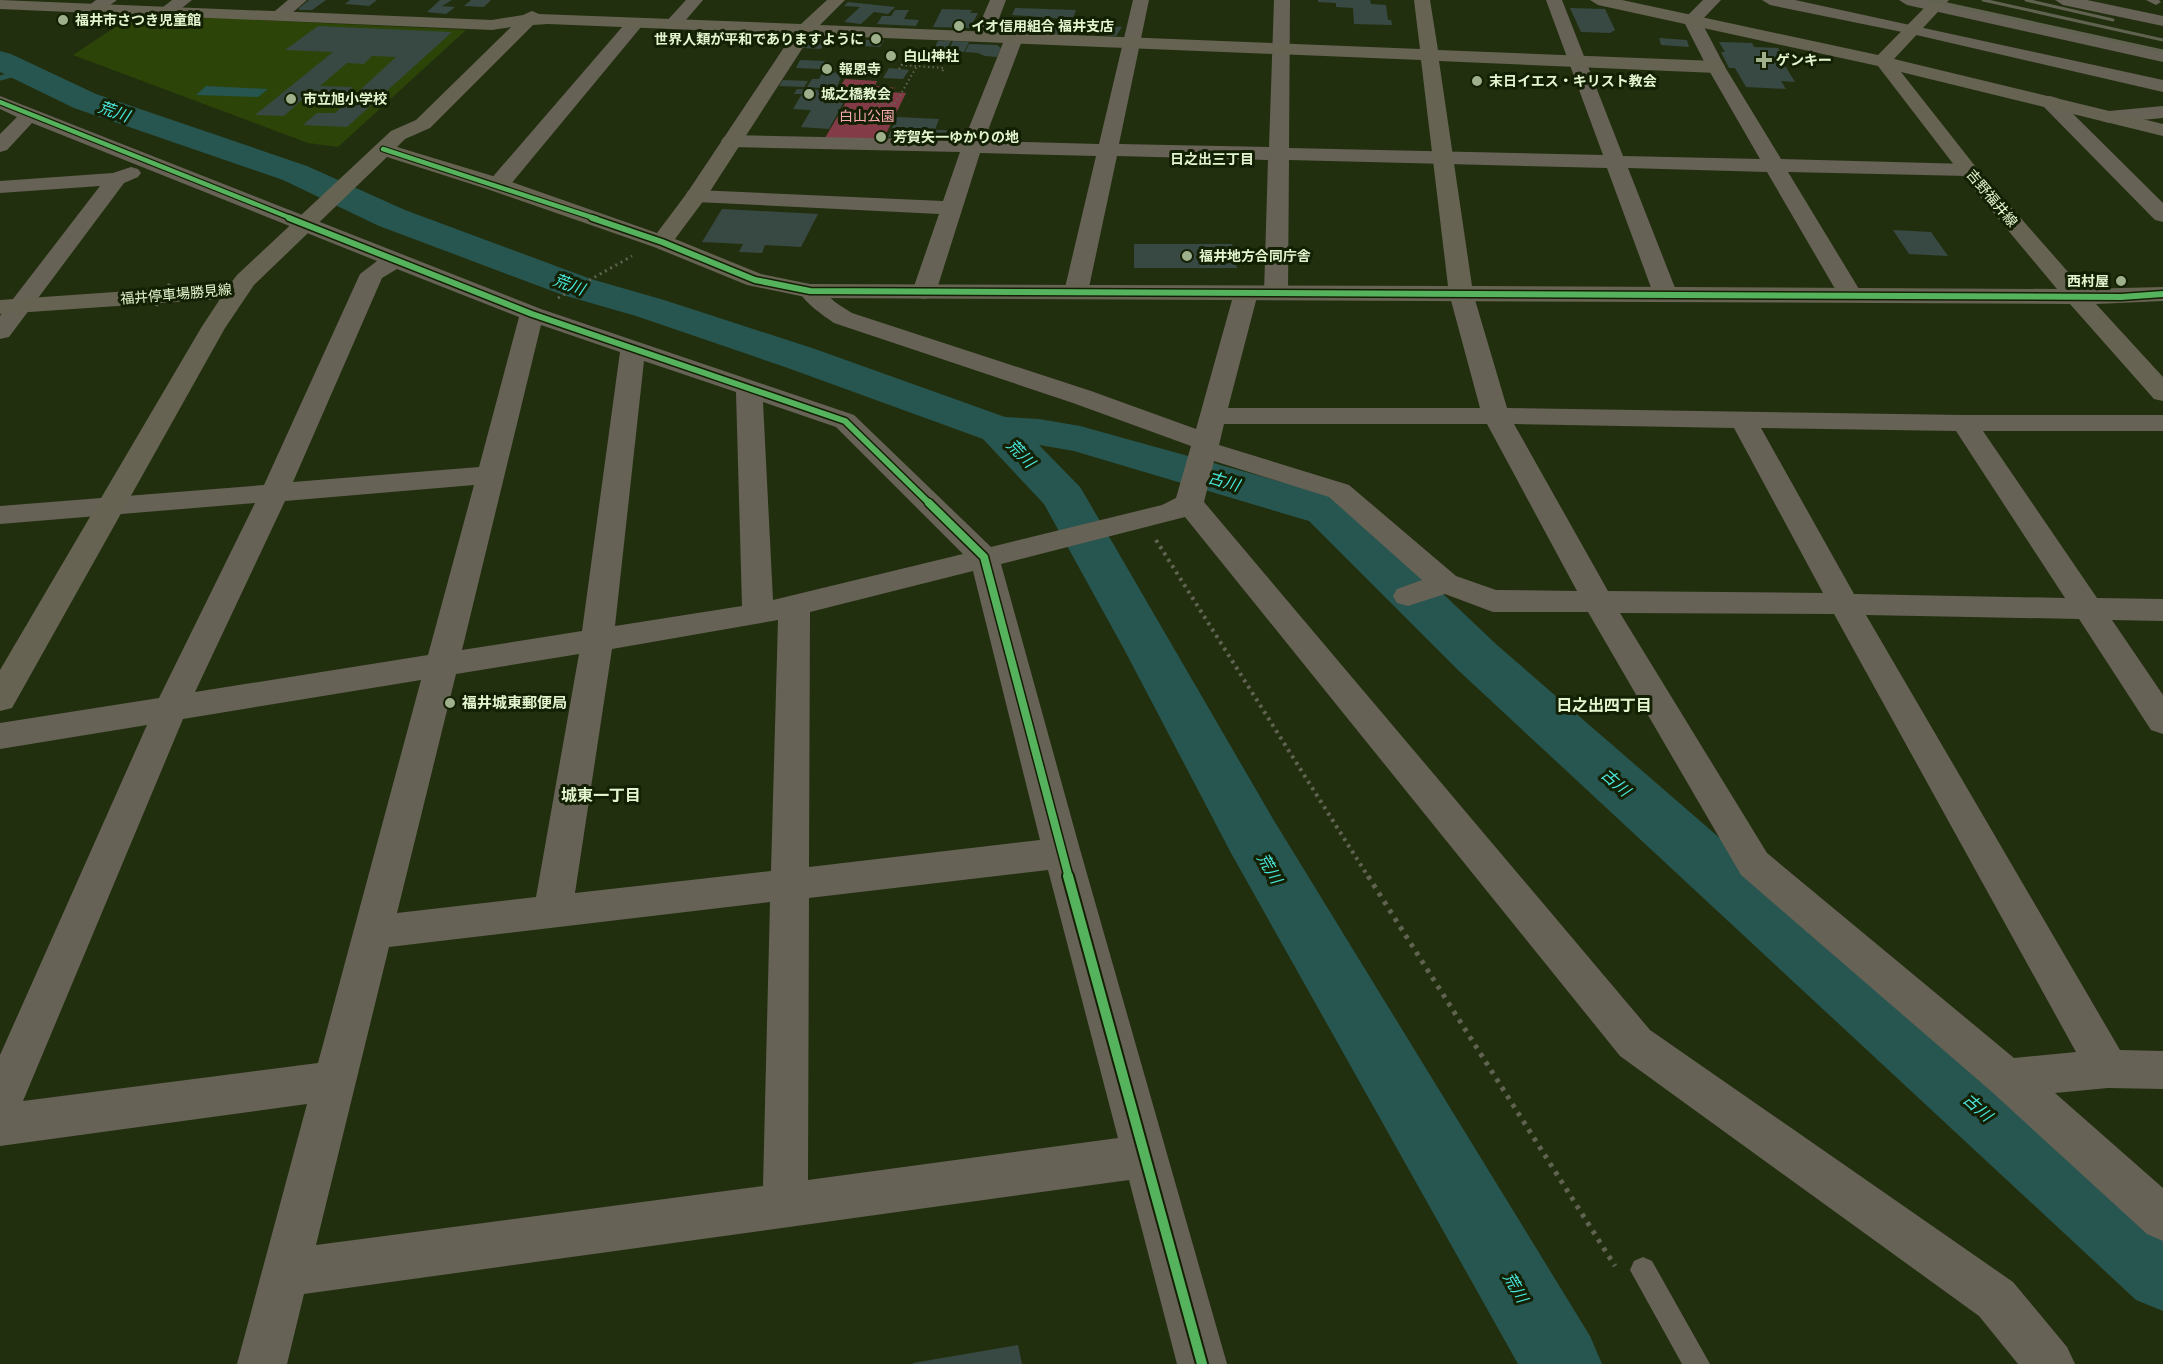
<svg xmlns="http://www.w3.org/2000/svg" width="2163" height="1364" viewBox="0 0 2163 1364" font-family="Poppins,'Noto Sans JP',sans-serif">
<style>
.built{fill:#2c4407}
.green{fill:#833c47}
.water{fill:#27554f}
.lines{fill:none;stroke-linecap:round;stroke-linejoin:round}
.stream{stroke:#27554f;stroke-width:5}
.river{fill:#27554f;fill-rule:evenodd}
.building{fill:#384943}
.path-far3{stroke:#616351;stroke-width:2;stroke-dasharray:1.5 3;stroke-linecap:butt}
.path-far2{stroke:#616351;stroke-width:3;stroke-dasharray:2 4;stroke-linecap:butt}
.path-far1{stroke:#616351;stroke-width:4;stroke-dasharray:3 4.5;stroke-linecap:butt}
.path{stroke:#616351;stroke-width:5;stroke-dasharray:4 6;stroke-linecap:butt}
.lane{fill:#676256;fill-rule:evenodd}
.street{fill:#676256;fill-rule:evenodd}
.secondary{fill:#676352;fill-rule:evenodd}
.rail{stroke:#616351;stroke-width:3}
.path-bridge{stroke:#616351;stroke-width:3;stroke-dasharray:2 4;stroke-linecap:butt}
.cycleway-far3-casing{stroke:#142003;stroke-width:7}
.cycleway-far2-casing{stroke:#142003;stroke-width:9}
.cycleway-far1-casing{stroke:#142003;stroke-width:11}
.cycleway-casing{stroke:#142003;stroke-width:14}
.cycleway-far3{stroke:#56b35d;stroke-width:4.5}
.cycleway-far2{stroke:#56b35d;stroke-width:6}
.cycleway-far1{stroke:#56b35d;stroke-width:8}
.cycleway{stroke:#56b35d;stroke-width:10}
.poi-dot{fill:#9fb08c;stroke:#142003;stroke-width:2}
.labels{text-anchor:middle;stroke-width:6;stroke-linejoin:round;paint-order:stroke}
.far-poi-label{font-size:14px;font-weight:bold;fill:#e2f5cf;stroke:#142003;text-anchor:start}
.far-park-label{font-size:14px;fill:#f9a8b4;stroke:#142003}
.far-neighbourhood-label{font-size:14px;font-weight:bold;fill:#e2f5cf;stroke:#142003}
.far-street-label{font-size:14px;fill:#e2f5cf;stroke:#142003}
.poi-label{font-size:15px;font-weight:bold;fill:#e2f5cf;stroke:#142003;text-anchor:start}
.water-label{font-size:16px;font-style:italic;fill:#49e8df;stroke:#142003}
.neighbourhood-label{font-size:16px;font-weight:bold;fill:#e2f5cf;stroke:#142003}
</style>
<rect width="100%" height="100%" fill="#222f0f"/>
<polygon class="built" points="135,14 466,30 338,147 308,143 73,55"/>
<g class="green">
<polygon points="845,79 877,81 875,86 897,88 872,90 839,88"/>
<polygon points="853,90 906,93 883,140 825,138"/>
</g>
<polygon class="water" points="206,86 268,89 258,97 196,95"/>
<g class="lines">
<polyline class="stream" points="0,78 23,72"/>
<polygon class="river" points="0,51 11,54 96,94 307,166 405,210 591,279 664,300 815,349 1005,417 1039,419 1080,426 1343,499 1497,645 2163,1222 2163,1311 2136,1300 1459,671 1309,521 1074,451 1039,445 1080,487 1086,497 1273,819 1590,1336 1602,1364 1518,1364 1231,853 1125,651 1044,504 983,439 785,367 636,316 563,295 379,226 283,180 74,108 0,72"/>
</g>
<g class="building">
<polygon points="309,0 326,0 312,10 299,10 299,8"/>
<polygon points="350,0 377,0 369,6 345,4"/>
<polygon points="440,0 452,0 442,6 455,7 446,14 427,12"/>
<polygon points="471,0 491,0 484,7 464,6"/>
<polygon points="1318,0 1370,0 1371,4 1386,5 1388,20 1391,20 1392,25 1354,24 1353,8 1336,7 1336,3 1318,2"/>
<polygon points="848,2 895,7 888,14 874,12 861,24 844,22 860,7 844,6"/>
<polygon points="1015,8 1076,10 1073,18 1066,19 1012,15"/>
<polygon points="1570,8 1605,9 1615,30 1610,33 1581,32"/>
<polygon points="942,9 972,10 970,13 978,13 970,28 933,27"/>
<polygon points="895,10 909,10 904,19 919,20 916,26 877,24 882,16 891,16"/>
<polygon points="1001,17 1020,18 1015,32 997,30 1002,20 1000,20"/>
<polygon points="1026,18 1049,19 1046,29 1022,28"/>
<polygon points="1054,22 1064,23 1060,34 1051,34"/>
<polygon points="1069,25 1079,25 1076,35 1067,35"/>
<polygon points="1089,25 1122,27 1116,36 1102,35 1103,30 1087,30"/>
<polygon points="318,26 452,32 347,127 303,125 317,113 335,113 396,57 372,56 364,64 347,63 320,86 353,87 342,97 307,95 284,116 255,115 333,52 285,50"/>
<polygon points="820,38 828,38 821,49 802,48 806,43"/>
<polygon points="1659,38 1687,40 1689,47 1661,45"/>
<polygon points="866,40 884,40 880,47 863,46"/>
<polygon points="938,41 951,41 946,50 934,49"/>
<polygon points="953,41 969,42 964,52 948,51"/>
<polygon points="1719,42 1752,43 1754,47 1778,48 1785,59 1781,59 1795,82 1781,81 1786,89 1746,87 1735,68 1729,68 1721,52 1725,52"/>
<polygon points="969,44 997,45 1001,48 997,57 985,56 978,53 965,52"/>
<polygon points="800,60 825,61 820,69 796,68"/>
<polygon points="889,68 909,70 903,79 883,78"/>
<polygon points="823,72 843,73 836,89 807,87 812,79 819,79"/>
<polygon points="783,80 808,81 804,87 779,86"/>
<polygon points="797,89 850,91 829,129 801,127 811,110 793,109 802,94 794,94"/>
<polygon points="897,117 939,119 935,130 947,130 944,140 888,137"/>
<polygon points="722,209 818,214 801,247 765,245 762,253 739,252 743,244 702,242"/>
<polygon points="1893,230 1931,232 1948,256 1909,254"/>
<polygon points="1134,244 1232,244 1237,268 1134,268"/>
<polygon points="1018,1345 1022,1364 913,1364 913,1363"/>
</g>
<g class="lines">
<g class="path-far3">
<polyline points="901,65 944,68 942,72"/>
<polyline points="899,69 909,53"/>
<polyline points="866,123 878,103 895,104 917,66"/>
</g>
<polyline class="path-far2" points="558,298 632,256"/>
<polyline class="path-far1" points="1156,540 1369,878"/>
<polyline class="path" points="1368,876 1615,1266"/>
<g class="lane">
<polygon points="2146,0 2159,0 2161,2 2156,5"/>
<polygon points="1643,1257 1652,1261 1710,1364 1682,1364 1630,1270 1634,1261"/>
</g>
<g class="street">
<polygon points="96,0 117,0 102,11 90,11 87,7"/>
<polygon points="172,0 192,0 173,15 161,15 158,11"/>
<polygon points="288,0 307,0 284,20 272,20 269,16"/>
<polygon points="686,0 703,0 679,28 667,28 664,24"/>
<polygon points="990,0 1006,0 992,37 989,41 977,41 974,37"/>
<polygon points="1133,0 1149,0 1119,144 1269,147 1274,0 1290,0 1289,148 1603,155 1546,0 1562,0 1623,156 1760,159 1707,67 1683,20 1703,0 1721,0 1701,21 1725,67 1781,159 1968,164 1975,166 1978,170 1975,174 1968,176 1788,172 1862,294 1858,299 1850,301 1842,299 1838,294 1767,172 1628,168 1677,293 1673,298 1665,300 1657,298 1653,293 1607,168 1289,160 1288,293 1284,298 1276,300 1268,298 1264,293 1268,160 1117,156 1088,292 1084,297 1076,299 1068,297 1064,292 1096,156 980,153 936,292 932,297 924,299 916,297 912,292 939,214 696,202 688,201 685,196 688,191 696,190 943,201 960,152 731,147 724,145 721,141 724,137 731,135 964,140 1005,38 1008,34 1020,34 1023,38 984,141 1099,144"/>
<polygon points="1762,0 1795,0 2163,80 2163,92 1912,34 1770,5"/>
<polygon points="1899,0 1930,0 2163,52 2163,62 1907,5"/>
<polygon points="2055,0 2087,0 2163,16 2163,26 2063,5"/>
<polygon points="635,18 641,19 644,23 641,27 506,190 498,191 490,190 487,185 490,180 629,19"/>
<path d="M 0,96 L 541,309 L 854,415 L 991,547 L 1162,505 L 1176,498 L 1191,446 L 1073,403 L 834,323 C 821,314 808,305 798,291 L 802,286 C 819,282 823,292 835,302 C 840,306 846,309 852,313 L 1091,391 L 1196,429 L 1234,293 L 1238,288 L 1246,286 L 1254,288 L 1258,293 L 1228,408 L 1480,408 L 1449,293 L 1453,288 L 1461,286 L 1469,288 L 1473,293 L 1507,408 L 1964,415 L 2163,415 L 2163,431 L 1983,431 L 2097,598 L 2163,599 L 2163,621 L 2112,620 L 2163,695 L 2163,734 L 2151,730 L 2079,619 L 1866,615 L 2120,1050 L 2163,1051 L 2163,1089 L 2108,1088 L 2055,1093 L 2163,1188 L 2163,1241 L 2147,1234 L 1992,1092 L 1741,875 L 1588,612 L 1493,612 L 1445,594 L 1408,606 L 1397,603 L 1393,596 L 1397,589 L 1422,580 L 1329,497 L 1214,461 L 1204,502 L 1650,1030 L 2013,1282 L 2067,1347 L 2075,1364 L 2018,1364 L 1979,1316 L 1620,1056 L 1185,517 L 1001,564 L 1081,853 L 1227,1364 L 1177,1364 L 1129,1180 L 304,1294 L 287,1364 L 237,1364 L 307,1104 L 0,1146 L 0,1055 L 147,725 L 0,749 L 0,723 L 159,698 L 255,503 L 0,524 L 0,506 L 264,485 L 360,274 L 377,261 L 32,123 L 7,150 L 0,152 L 0,134 L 17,117 L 0,109 ZM 397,269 L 519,317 L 479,467 L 293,482 L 382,278 ZM 541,325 L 620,352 L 582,631 L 462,650 ZM 644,361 L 736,392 L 742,606 L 615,626 ZM 763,402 L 836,427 L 963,554 L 773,600 ZM 1224,424 L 1487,424 L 1577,591 L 1496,590 L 1456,576 L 1349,485 L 1219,445 ZM 1514,424 L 1734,428 L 1823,593 L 1608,591 ZM 1761,428 L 1956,431 L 2065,598 L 1854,594 ZM 474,485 L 428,655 L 195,692 L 285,501 ZM 973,571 L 1040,840 L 809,867 L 810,612 ZM 1620,613 L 1834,614 L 2076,1052 L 2014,1058 L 1767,853 ZM 778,620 L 771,871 L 575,893 L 612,649 ZM 579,654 L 536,897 L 397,913 L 456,674 ZM 421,680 L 318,1063 L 23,1101 L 183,719 ZM 1048,870 L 1118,1138 L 808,1180 L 809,898 ZM 770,902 L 763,1186 L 316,1245 L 389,947 Z"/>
<polygon points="2050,96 2057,98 2163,203 2163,222 2155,220 2043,106 2040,102 2043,98"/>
<polygon points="2163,106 2163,118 2109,123 2102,121 2099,117 2102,113 2109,111"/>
<polygon points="131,167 138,169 141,173 138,177 124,183 9,337 0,339 0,316 100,186 0,193 0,181 113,173"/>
</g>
<path class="secondary" d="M 0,0 L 492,20 L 523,15 L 532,11 L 539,14 L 801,24 L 827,0 L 845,0 L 820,25 L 1420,49 L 1414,0 L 1430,0 L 1438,50 L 1716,61 L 1723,63 L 1725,67 L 1723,71 L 1716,73 L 1439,61 L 1472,286 L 2057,289 L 1961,174 L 1878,66 L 1598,5 L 1590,0 L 1622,0 L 1878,55 L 1932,0 L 1949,0 L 1894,59 L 2163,124 L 2163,136 L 1901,72 L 1975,166 L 2083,289 L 2163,287 L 2163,301 L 2096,304 L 2163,377 L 2163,401 L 2154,399 L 2070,304 L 810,298 L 747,285 L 654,247 L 490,190 L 387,157 L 254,285 L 225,328 L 12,708 L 0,711 L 0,670 L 201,328 L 220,299 L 0,314 L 0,300 L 230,284 L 237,275 L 391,131 L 416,120 L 511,27 L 492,30 L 0,9 ZM 548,24 L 793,34 L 687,193 L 657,233 L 506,180 L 397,147 L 405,139 L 430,128 L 533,25 ZM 811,35 L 1421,60 L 1448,286 L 810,284 L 761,274 L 675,239 L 707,196 Z"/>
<g class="rail">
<polyline points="1929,0 2163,51"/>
<polyline points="1983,0 2163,40"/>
<polyline points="2026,0 2113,20"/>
</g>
<polyline class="path-bridge" points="156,306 171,281"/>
<defs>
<g id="cycleway-far3">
<polyline points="0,102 293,219"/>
<polyline points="383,149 597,219"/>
</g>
<g id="cycleway-far2">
<polyline points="289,218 532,314 845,421 931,505"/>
<polyline points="592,218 662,242 755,280 810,291 2121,297 2163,294"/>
</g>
<polyline id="cycleway-far1" points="929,503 984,557 1069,878"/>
<polyline id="cycleway" points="1068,876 1202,1364"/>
</defs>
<use href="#cycleway-far3" class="cycleway-far3-casing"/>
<use href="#cycleway-far2" class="cycleway-far2-casing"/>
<use href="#cycleway-far1" class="cycleway-far1-casing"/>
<use href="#cycleway" class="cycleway-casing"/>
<use href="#cycleway-far3" class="cycleway-far3"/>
<use href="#cycleway-far2" class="cycleway-far2"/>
<use href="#cycleway-far1" class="cycleway-far1"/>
<use href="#cycleway" class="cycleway"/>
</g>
<g class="poi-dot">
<circle cx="63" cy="20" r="6"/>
<circle cx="959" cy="26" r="6"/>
<circle cx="876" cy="39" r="6"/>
<circle cx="891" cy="56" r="6"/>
<path d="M1761 51h6v6h6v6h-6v6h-6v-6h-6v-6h6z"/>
<circle cx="827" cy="69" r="6"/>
<circle cx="1477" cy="81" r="6"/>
<circle cx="809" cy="94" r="6"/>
<circle cx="291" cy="99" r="6"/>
<circle cx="881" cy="137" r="6"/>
<circle cx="1187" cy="256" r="6"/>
<circle cx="2121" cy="281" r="6"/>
<circle cx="450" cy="703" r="6"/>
</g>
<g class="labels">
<g class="far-poi-label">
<text x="75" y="25">福井市さつき児童館</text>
<text x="971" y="31">イオ信用組合 福井支店</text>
<text x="864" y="44" text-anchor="end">世界人類が平和でありますように</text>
<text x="903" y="61">白山神社</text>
<text x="1776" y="65">ゲンキー</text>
<text x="839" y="74">報恩寺</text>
<text x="1489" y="86">末日イエス・キリスト教会</text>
<text x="821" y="99">城之橋教会</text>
<text x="303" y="104">市立旭小学校</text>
<text x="893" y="142">芳賀矢一ゆかりの地</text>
<text x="1199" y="261">福井地方合同庁舎</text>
<text x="2109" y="286" text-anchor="end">西村屋</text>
</g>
<g class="far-park-label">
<text x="867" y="121">白山公園</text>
</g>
<g class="far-neighbourhood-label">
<text x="1212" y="164">日之出三丁目</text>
</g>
<g class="far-street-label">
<text transform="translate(1992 198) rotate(50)" y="5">吉野福井線</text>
<text transform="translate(176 294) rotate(-5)" y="5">福井停車場勝見線</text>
</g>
<g class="poi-label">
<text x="462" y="708">福井城東郵便局</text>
</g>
<g class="water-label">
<text transform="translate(114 111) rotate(19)" y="6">荒川</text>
<text transform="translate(569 284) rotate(20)" y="6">荒川</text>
<text transform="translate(1021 453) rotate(46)" y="6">荒川</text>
<text transform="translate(1224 481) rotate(16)" y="6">古川</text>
<text transform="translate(1616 782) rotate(42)" y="6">古川</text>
<text transform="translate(1270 868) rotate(60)" y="6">荒川</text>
<text transform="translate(1978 1107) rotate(42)" y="6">古川</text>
<text transform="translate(1516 1287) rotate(60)" y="6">荒川</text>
</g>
<g class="neighbourhood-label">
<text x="1604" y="711">日之出四丁目</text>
<text x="601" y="801">城東一丁目</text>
</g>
</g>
</svg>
